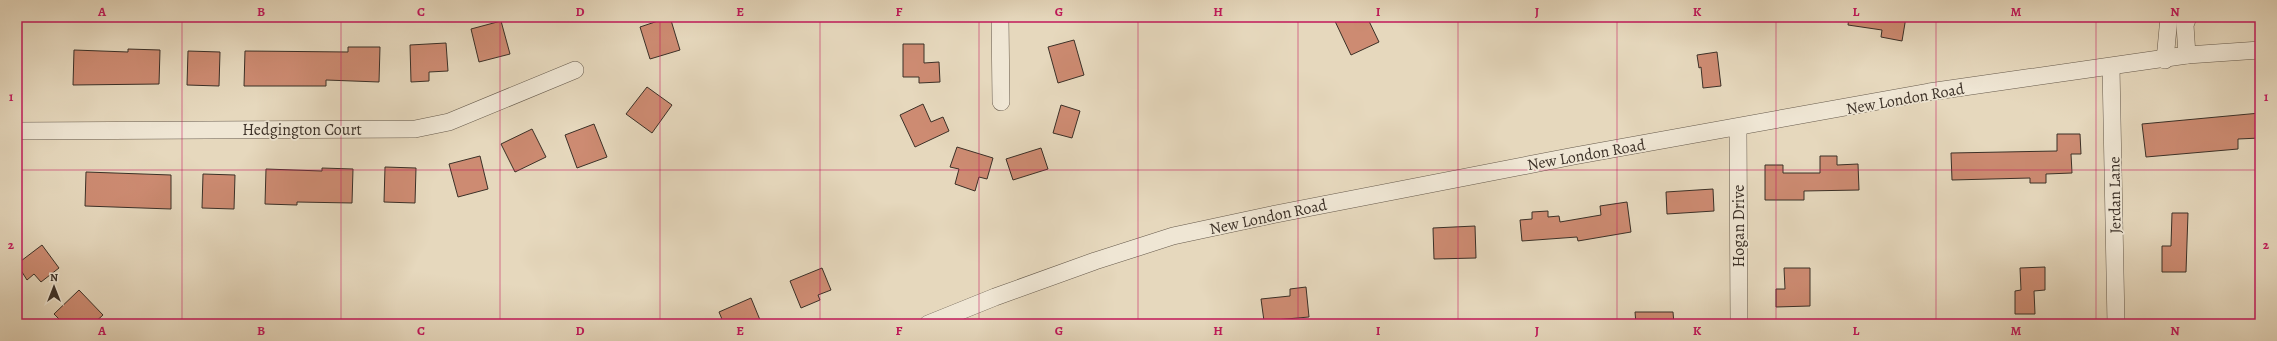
<svg xmlns="http://www.w3.org/2000/svg" width="2277" height="341" viewBox="0 0 2277 341" font-family="Alegreya,serif">
<style>
.building{fill:#cd8b72;stroke:#3b3027}
.lines{fill:none;stroke-linecap:round;stroke-linejoin:round}
.minor-casing{stroke:#665a4c;stroke-width:18}
.minor{stroke:#efe6d4;stroke-width:17}
.grid{fill:none;stroke:#c2185b;stroke-width:1;stroke-opacity:0.55}
.labels{text-anchor:middle;stroke-width:3.5;stroke-linejoin:round;paint-order:stroke}
.street-label{font-size:16px;fill:#3b3027;stroke:#efe6d4}
.neatline{fill:none;stroke:#c2185b;stroke-width:1.5}
.grid-label{font-size:13px;text-anchor:middle;font-weight:bold;fill:#c2185b}
</style>
<rect width="100%" height="100%" fill="#e6d8bd"/>
<filter id="stains"><feTurbulence type="fractalNoise" baseFrequency=".005" numOctaves="4"/><feColorMatrix values="0 0 0 0 .2 0 0 0 0 .09 0 0 0 0 .02 0 0 0 .5 -.17"/></filter>
<radialGradient id="worn" r=".72"><stop offset=".6" stop-color="#630" stop-opacity="0"/><stop offset="1" stop-color="#630" stop-opacity=".3"/></radialGradient>
<g class="building">
<polygon points="670,17 680,50 650,59 640,27"/>
<polygon points="1333,17 1367,17 1379,42 1351,55"/>
<polygon points="1849,17 1906,17 1902,41 1881,37 1882,30 1848,25"/>
<polygon points="501,21 510,54 479,62 471,29"/>
<polygon points="1074,40 1084,75 1058,83 1048,47"/>
<polygon points="446,43 448,71 429,72 429,81 411,82 410,45"/>
<polygon points="903,44 924,44 924,63 939,62 940,82 919,83 919,77 903,77"/>
<polygon points="348,47 380,47 379,82 326,80 326,86 244,86 245,51 348,52"/>
<polygon points="128,49 160,50 159,84 73,85 74,50 128,52"/>
<polygon points="188,51 220,52 219,86 187,85"/>
<polygon points="1717,52 1721,86 1703,88 1701,67 1699,68 1697,55"/>
<polygon points="647,87 672,105 652,133 626,114"/>
<polygon points="923,104 931,122 943,117 949,131 915,147 900,115"/>
<polygon points="1061,105 1080,111 1072,138 1053,133"/>
<polygon points="2260,113 2260,138 2238,139 2238,149 2146,157 2142,124"/>
<polygon points="594,124 607,157 577,168 565,135"/>
<polygon points="532,129 546,157 515,172 501,144"/>
<polygon points="2057,134 2080,134 2081,154 2071,154 2072,173 2046,174 2046,183 2030,183 2030,178 1952,180 1951,153 2057,151"/>
<polygon points="957,147 993,158 987,179 979,177 975,191 955,184 959,169 950,167"/>
<polygon points="1041,148 1048,169 1013,180 1006,159"/>
<polygon points="480,156 488,189 458,197 449,164"/>
<polygon points="1820,156 1837,156 1837,165 1858,164 1859,190 1804,191 1804,200 1765,200 1765,165 1783,165 1783,173 1820,173"/>
<polygon points="385,167 416,168 415,203 384,202"/>
<polygon points="322,168 353,169 352,203 297,202 297,205 265,204 266,169 322,171"/>
<polygon points="86,172 171,175 171,209 85,206"/>
<polygon points="203,174 235,175 234,209 202,208"/>
<polygon points="1713,189 1714,211 1667,214 1666,192"/>
<polygon points="1627,202 1631,232 1578,241 1577,237 1522,241 1520,220 1532,219 1532,212 1548,211 1548,217 1559,216 1560,222 1601,215 1600,206"/>
<polygon points="2172,213 2188,213 2186,272 2162,272 2162,246 2171,246"/>
<polygon points="1475,226 1476,258 1434,259 1433,228"/>
<polygon points="42,245 59,268 41,282 34,274 27,280 17,264"/>
<polygon points="2045,267 2045,290 2034,291 2035,314 2015,314 2015,291 2021,290 2020,268"/>
<polygon points="822,268 831,290 818,295 820,300 801,308 790,281"/>
<polygon points="1784,268 1810,268 1810,306 1776,307 1776,289 1785,289"/>
<polygon points="1306,287 1309,317 1264,321 1261,299 1290,296 1290,289"/>
<polygon points="79,290 103,315 93,324 64,324 54,314"/>
<polygon points="751,298 760,320 749,324 724,324 719,312"/>
<polygon points="1635,312 1673,312 1674,324 1636,324"/>
</g>
<g class="lines">
<defs>
<g id="minor">
<polyline points="1000,17 1001,102"/>
<polyline points="2187,55 2185,25 2188,17"/>
<polyline points="2165,60 2169,17"/>
<polyline points="2111,67 2116,324"/>
<polyline points="1738,127 1739,324"/>
<polyline points="17,131 415,129 449,122 575,70"/>
<polyline points="928,324 995,297 1095,261 1173,236 1271,215 1574,156 1929,92 2187,55 2260,50"/>
</g>
</defs>
<use href="#minor" class="minor-casing"/>
<use href="#minor" class="minor"/>
</g>
<path class="grid" d="M 182,17 L 182,324M 341,17 L 341,324M 500,17 L 500,324M 660,17 L 660,324M 820,17 L 820,324M 979,17 L 979,324M 1138,17 L 1138,324M 1298,17 L 1298,324M 1458,17 L 1458,324M 1617,17 L 1617,324M 1776,17 L 1776,324M 1936,17 L 1936,324M 2096,17 L 2096,324M 17,170 L 2260,170"/>
<g class="labels">
<g class="street-label">
<text transform="translate(1905 98) rotate(-10)" y="6">New London Road</text>
<text x="302" y="135">Hedgington Court</text>
<text transform="translate(1586 154) rotate(-10)" y="6">New London Road</text>
<text transform="translate(2114 195) rotate(-91)" y="6">Jerdan Lane</text>
<text transform="translate(1268 216) rotate(-12)" y="6">New London Road</text>
<text transform="translate(1738 226) rotate(-90)" y="6">Hogan Drive</text>
</g>
</g>
<rect width="2277" height="341" fill="none" stroke="#e6d8bd" stroke-width="44"/>
<g transform="translate(54 287)" stroke="#efe6d4" stroke-width="3" paint-order="stroke">
<path d="M0-3L7 15L0 10L-7 15Z" fill="#3b3027"/>
<text y="-6" font-size="11" font-weight="bold" text-anchor="middle" fill="#3b3027">N</text>
</g>
<rect x="22" y="22" width="2233" height="297" class="neatline"/>
<g class="grid-label">
<text x="102" y="16">A</text>
<text x="261" y="16">B</text>
<text x="421" y="16">C</text>
<text x="580" y="16">D</text>
<text x="740" y="16">E</text>
<text x="899" y="16">F</text>
<text x="1059" y="16">G</text>
<text x="1218" y="16">H</text>
<text x="1378" y="16">I</text>
<text x="1537" y="16">J</text>
<text x="1697" y="16">K</text>
<text x="1856" y="16">L</text>
<text x="2016" y="16">M</text>
<text x="2175" y="16">N</text>
<text x="11" y="101">1</text>
<text x="2266" y="101">1</text>
<text x="11" y="249">2</text>
<text x="2266" y="249">2</text>
<text x="102" y="335">A</text>
<text x="261" y="335">B</text>
<text x="421" y="335">C</text>
<text x="580" y="335">D</text>
<text x="740" y="335">E</text>
<text x="899" y="335">F</text>
<text x="1059" y="335">G</text>
<text x="1218" y="335">H</text>
<text x="1378" y="335">I</text>
<text x="1537" y="335">J</text>
<text x="1697" y="335">K</text>
<text x="1856" y="335">L</text>
<text x="2016" y="335">M</text>
<text x="2175" y="335">N</text>
</g>
<rect width="100%" height="100%" filter="url(#stains)"/>
<rect width="100%" height="100%" fill="url(#worn)"/>
</svg>
